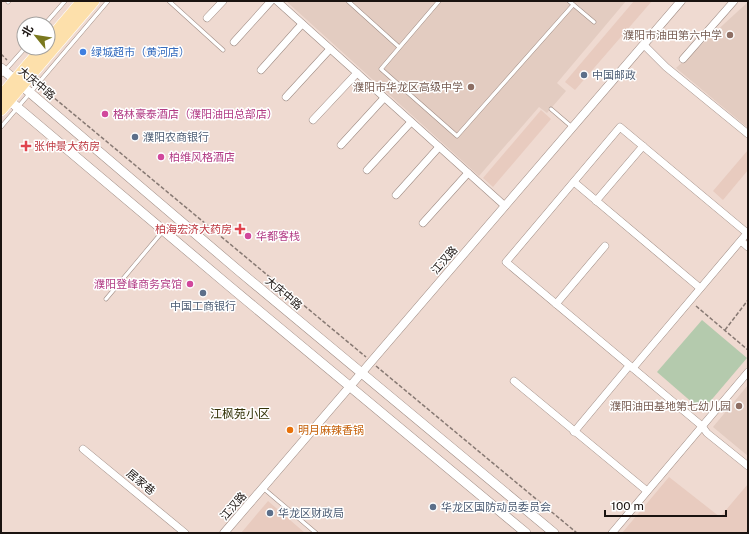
<svg xmlns="http://www.w3.org/2000/svg" width="749" height="534" viewBox="0 0 749 534" font-family="'Public Sans','Noto Sans SC',sans-serif">
<style>
.built{fill:#e8cbbf}
.education{fill:#e3ccc1}
.green{fill:#b4caad}
.lines{fill:none;stroke-linecap:round;stroke-linejoin:round}
.service-casing{stroke:#9f8c84;stroke-width:4.5}
.minor-casing{stroke:#9f8c84;stroke-width:8}
.tertiary-casing{stroke:#9f8c84;stroke-width:9}
.secondary-casing{stroke:#9f8c84;stroke-width:10}
.primary-casing{stroke:#fff;stroke-width:12}
.path{stroke:#877973;stroke-width:1.5;stroke-dasharray:4 2;stroke-linecap:butt}
.service{stroke:#fff;stroke-width:3.5}
.minor{stroke:#fff;stroke-width:7}
.tertiary{stroke:#fff;stroke-width:8}
.secondary{stroke:#fff;stroke-width:9}
.primary{stroke:#fde0ab;stroke-width:11}
.education-dot{fill:#8d6e63;stroke:#fff;stroke-width:1.5}
.shop-dot{fill:#3f7fe0;stroke:#fff;stroke-width:1.5}
.service-dot{fill:#5c6f8a;stroke:#fff;stroke-width:1.5}
.hotel-dot{fill:#d1479c;stroke:#fff;stroke-width:1.5}
.health-dot{fill:#e0444e;stroke:#fff;stroke-width:1.5}
.food-dot{fill:#e8710a;stroke:#fff;stroke-width:1.5}
.labels{text-anchor:middle;stroke-width:3;stroke-linejoin:round;paint-order:stroke}
.education-label{font-size:11px;fill:#785e54;stroke:#fff;text-anchor:end}
.shop-label{font-size:11px;fill:#366cbe;stroke:#fff;text-anchor:start}
.service-label{font-size:11px;fill:#4e5e75;stroke:#fff;text-anchor:start}
.street-label{font-size:11px;fill:#1a1310;stroke:#fff}
.hotel-label{font-size:11px;fill:#b23c85;stroke:#fff;text-anchor:start}
.health-label{font-size:11px;fill:#be3a42;stroke:#fff;text-anchor:start}
.food-label{font-size:11px;fill:#c56008;stroke:#fff;text-anchor:start}
.neighbourhood-label{font-size:12px;fill:#343308;stroke:#fff}
</style>
<rect width="100%" height="100%" fill="#efdad1"/>
<g class="built">
<polygon points="634,1 652,1 575,90 565,82"/>
<polygon points="541,110 551,119 493,187 483,178"/>
<polygon points="748,150 748,170 723,200 713,191"/>
<polygon points="669,477 720,517 748,484 748,533 622,533"/>
<polygon points="268,501 305,533 241,533"/>
</g>
<g class="education">
<polygon points="286,1 626,1 557,83 566,91 547,113 539,107 479,176"/>
<polygon points="748,2 748,128 676,68"/>
<polygon points="748,385 748,456 713,427"/>
</g>
<polygon class="green" points="702,320 747,358 702,411 657,372"/>
<g class="lines">
<defs>
<g id="service">
<polyline points="169,1 223,50"/>
<polyline points="348,1 399,47"/>
<polyline points="439,1 381,69 457,136 573,5"/>
<polyline points="569,1 594,22"/>
<polyline points="8,2 9,1"/>
<polyline points="45,24 65,1"/>
<polyline points="1,75 25,48"/>
<polyline points="551,109 572,127"/>
<polyline points="1,127 108,1"/>
<polyline points="106,299 163,231"/>
<polyline points="263,488 316,533"/>
</g>
<g id="minor">
<polyline points="277,1 505,206"/>
<polyline points="207,18 223,1"/>
<polyline points="234,42 271,1"/>
<polyline points="644,45 666,67 748,134"/>
<polyline points="683,59 734,1"/>
<polyline points="261,70 302,24"/>
<polyline points="286,97 330,49"/>
<polyline points="313,120 357,73"/>
<polyline points="341,145 384,98"/>
<polyline points="367,170 411,122"/>
<polyline points="574,182 700,288"/>
<polyline points="396,195 439,147"/>
<polyline points="596,201 643,146"/>
<polyline points="423,223 468,173"/>
<polyline points="747,233 620,127 506,262 702,426 707,433 748,466"/>
<polyline points="741,241 748,247"/>
<polyline points="556,304 605,246"/>
<polyline points="633,368 748,232"/>
<polyline points="514,381 647,491"/>
<polyline points="574,432 629,366"/>
<polyline points="83,449 185,533"/>
<polyline points="612,533 748,372"/>
</g>
<polyline id="tertiary" points="224,533 681,1"/>
<g id="secondary">
<polyline points="1,68 239,271 554,533"/>
<polyline points="4,96 228,285 526,533"/>
</g>
<g id="primary">
<polyline points="48,41 82,1"/>
<polyline points="1,96 42,48"/>
<polyline points="1,110 94,1"/>
</g>
</defs>
<use href="#service" class="service-casing"/>
<use href="#minor" class="minor-casing"/>
<use href="#tertiary" class="tertiary-casing"/>
<use href="#secondary" class="secondary-casing"/>
<use href="#primary" class="primary-casing"/>
<g class="path">
<polyline points="1,54 7,60"/>
<polyline points="41,87 366,357"/>
<polyline points="696,306 748,350"/>
<polyline points="725,330 748,300"/>
<polyline points="376,366 577,533"/>
</g>
<use href="#service" class="service"/>
<use href="#minor" class="minor"/>
<use href="#tertiary" class="tertiary"/>
<use href="#secondary" class="secondary"/>
<use href="#primary" class="primary"/>
</g>
<g class="education-dot">
<circle cx="730" cy="35" r="4"/>
<circle cx="471" cy="87" r="4"/>
<circle cx="739" cy="406" r="4"/>
</g>
<circle class="shop-dot" cx="83" cy="52" r="4"/>
<g class="service-dot">
<circle cx="584" cy="75" r="4"/>
<circle cx="135" cy="137" r="4"/>
<circle cx="203" cy="293" r="4"/>
<circle cx="433" cy="507" r="4"/>
<circle cx="270" cy="513" r="4"/>
</g>
<g class="hotel-dot">
<circle cx="105" cy="114" r="4"/>
<circle cx="161" cy="157" r="4"/>
<circle cx="248" cy="236" r="4"/>
<circle cx="190" cy="284" r="4"/>
</g>
<g class="health-dot">
<path d="M24 140h4v4h4v4h-4v4h-4v-4h-4v-4h4z"/>
<path d="M238 223h4v4h4v4h-4v4h-4v-4h-4v-4h4z"/>
</g>
<circle class="food-dot" cx="290" cy="430" r="4"/>
<g class="labels">
<g class="education-label">
<text x="722" y="39">濮阳市油田第六中学</text>
<text x="463" y="91">濮阳市华龙区高级中学</text>
<text x="731" y="410">濮阳油田基地第七幼儿园</text>
</g>
<g class="shop-label">
<text x="91" y="56">绿城超市（黄河店）</text>
</g>
<g class="service-label">
<text x="592" y="79">中国邮政</text>
<text x="143" y="141">濮阳农商银行</text>
<text x="203" y="310" text-anchor="middle">中国工商银行</text>
<text x="441" y="511">华龙区国防动员委员会</text>
<text x="278" y="517">华龙区财政局</text>
</g>
<g class="street-label">
<text transform="translate(37 83) rotate(40)" y="4">大庆中路</text>
<text transform="translate(444 260) rotate(-49)" y="4">江汉路</text>
<text transform="translate(284 293) rotate(40)" y="4">大庆中路</text>
<text transform="translate(141 482) rotate(40)" y="4">居家巷</text>
<text transform="translate(233 506) rotate(-49)" y="4">江汉路</text>
</g>
<g class="hotel-label">
<text x="113" y="118">格林豪泰酒店（濮阳油田总部店）</text>
<text x="169" y="161">柏维风格酒店</text>
<text x="256" y="240">华都客栈</text>
<text x="182" y="288" text-anchor="end">濮阳登峰商务宾馆</text>
</g>
<g class="health-label">
<text x="34" y="150">张仲景大药房</text>
<text x="232" y="233" text-anchor="end">柏海宏济大药房</text>
</g>
<g class="food-label">
<text x="298" y="434">明月麻辣香锅</text>
</g>
<g class="neighbourhood-label">
<text x="240" y="418">江枫苑小区</text>
</g>
</g>
<rect width="749" height="534" fill="none" stroke="#1a1310" stroke-width="4"/>
<g transform="translate(36 36) rotate(300)"><circle r="19" fill="#ffffff" stroke="#a3a19f"/>
<path d="M0-3L7 15L0 10L-7 15Z" fill="#7a781e"/>
<text y="-6" font-size="11" font-weight="bold" text-anchor="middle" fill="#1a1310">北</text>
</g>
<path d="M605 510v6h121v-6" fill="none" stroke="#1a1310" stroke-width="2"/>
<text x="611" y="510" font-size="12" fill="#1a1310" stroke="#ffffff" stroke-width="3" paint-order="stroke">100 m</text>
</svg>
